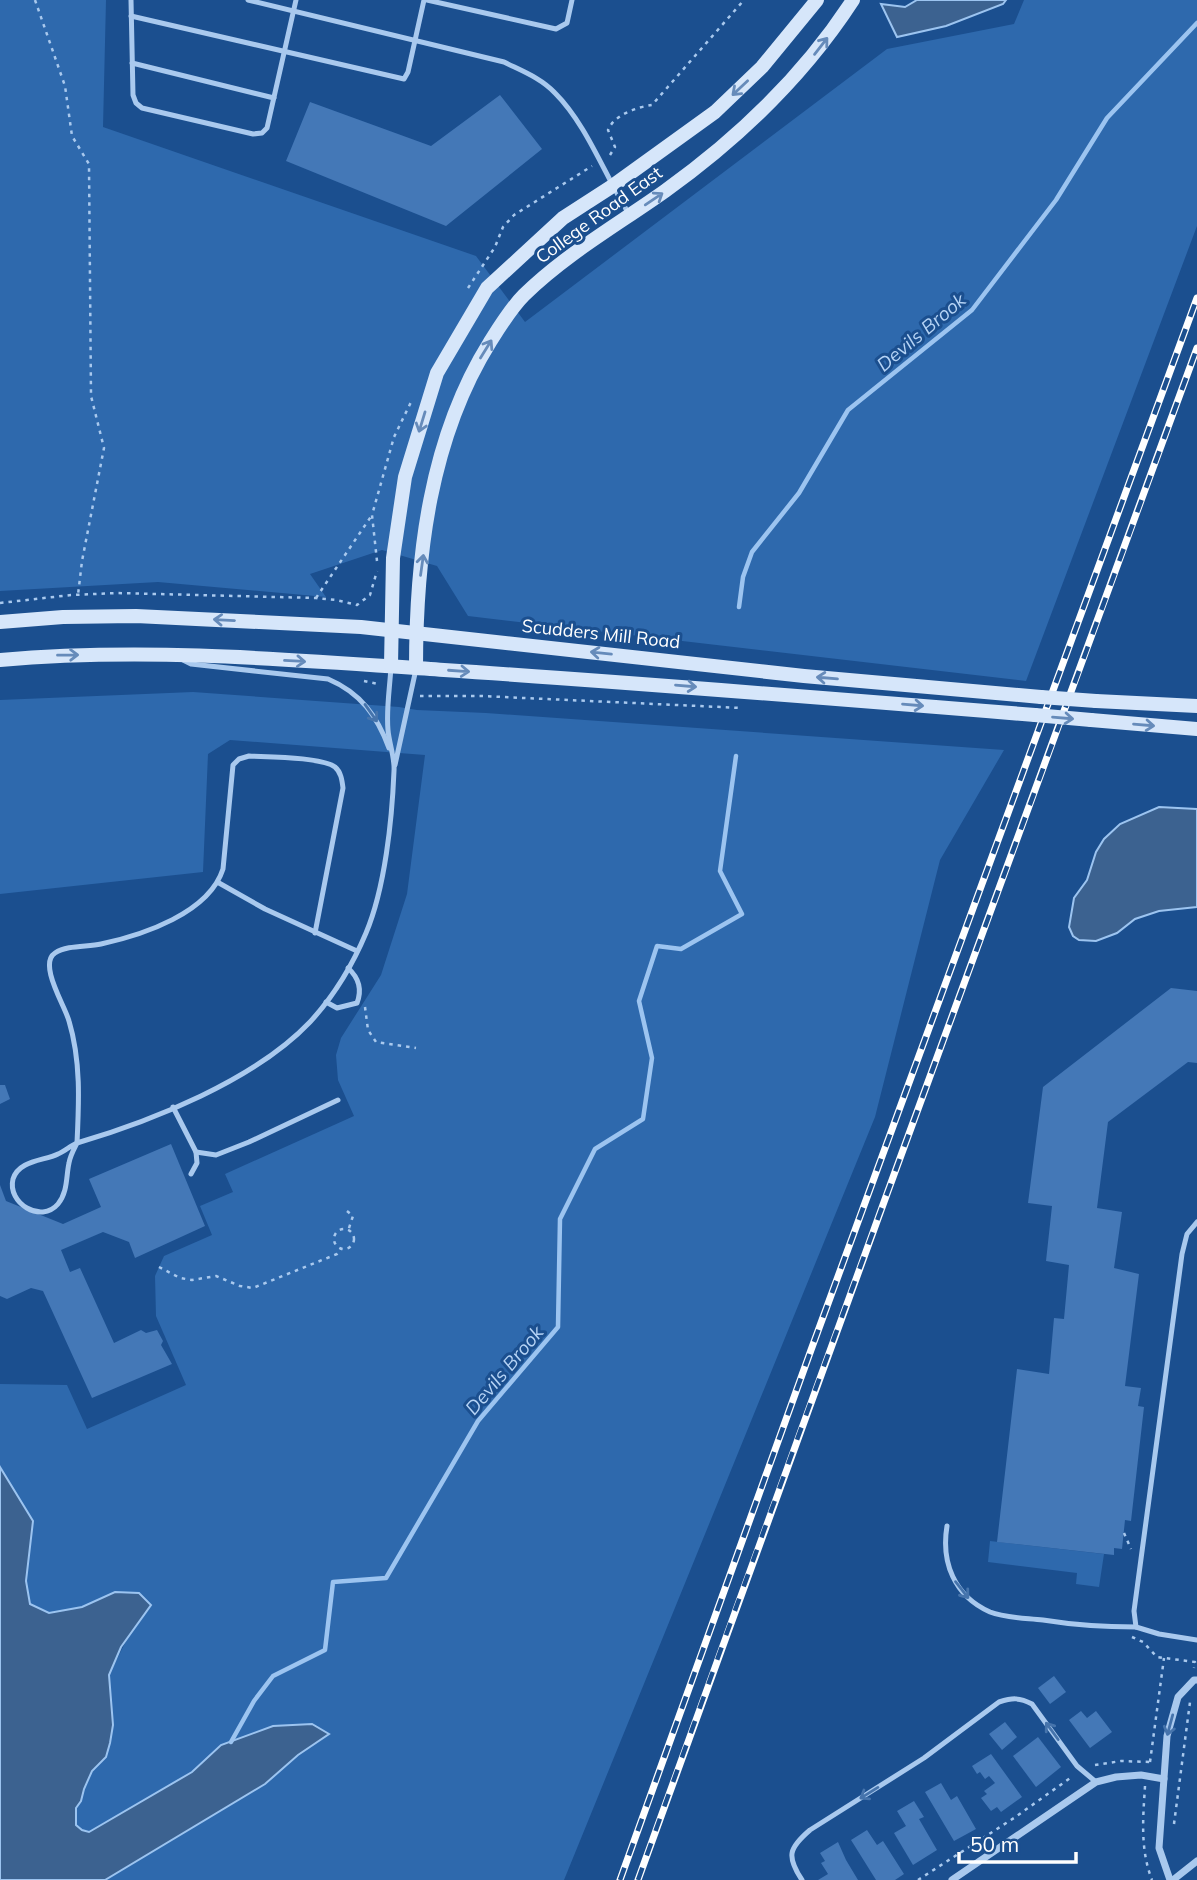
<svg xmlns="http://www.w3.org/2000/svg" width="1197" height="1880" viewBox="0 0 1197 1880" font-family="Mulish,sans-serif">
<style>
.green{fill:#2e69ad}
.water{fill:#3c6290;stroke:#9cc4f0;stroke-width:2}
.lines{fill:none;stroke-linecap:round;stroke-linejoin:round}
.stream{stroke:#9cc4f0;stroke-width:4.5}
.building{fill:#4478b7}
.path{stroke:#a9c9ee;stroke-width:2.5;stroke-dasharray:3.5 5;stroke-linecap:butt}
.lane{stroke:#a9c9ee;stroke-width:5}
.street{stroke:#a9c9ee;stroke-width:7}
.secondary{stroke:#d6e6fa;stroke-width:14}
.rail-casing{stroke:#fff;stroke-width:7}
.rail{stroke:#1b4f8f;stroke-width:4.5;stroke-dasharray:13;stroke-linecap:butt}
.secondary-bridge{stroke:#d6e6fa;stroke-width:14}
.oneway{stroke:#668bba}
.oneway2{stroke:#4674ac}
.labels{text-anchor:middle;stroke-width:6;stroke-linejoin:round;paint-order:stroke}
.street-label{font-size:18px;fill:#fff;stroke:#1b4f8f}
.water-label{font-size:19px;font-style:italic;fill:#b5d3f5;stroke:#1b4f8f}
</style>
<rect width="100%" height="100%" fill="#1b4f8f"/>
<g class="green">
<polygon points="0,0 106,0 103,127 476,256 525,322 887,49 1014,24 1024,0 1197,0 1197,226 1026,681 468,616 437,566 382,550 310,574 326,597 158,582 0,591"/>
<polygon points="193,692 399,707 417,710 486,713 1004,750 940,860 875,1117 564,1880 105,1880 265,1784 298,1755 329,1734 273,1726 221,1745 192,1772 89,1832 82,1830 76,1825 76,1808 81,1801 84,1789 92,1771 106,1757 113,1725 109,1675 128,1637 115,1592 82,1607 48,1613 30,1604 26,1581 33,1521 0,1467 0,1384 67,1385 87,1429 186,1385 156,1316 155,1276 164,1256 212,1235 200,1206 233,1192 225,1174 354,1116 338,1080 336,1055 341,1038 381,975 407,894 425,755 230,740 208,754 203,872 0,894 0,700"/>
<polygon points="990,1541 1104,1554 1099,1587 1076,1584 1077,1573 988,1562"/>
</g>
<g class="water">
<polygon points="917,0 1006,0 1003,4 946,26 897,37 881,4 905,7"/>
<polygon points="1159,807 1197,809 1197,907 1159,911 1135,919 1117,933 1096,941 1079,940 1073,936 1069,927 1074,898 1087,880 1096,852 1104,839 1120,824"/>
<polygon points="0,1467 33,1521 26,1581 30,1604 49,1613 82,1607 115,1592 139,1593 151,1605 121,1647 109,1675 113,1725 110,1743 106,1757 92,1771 84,1789 81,1801 76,1808 76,1825 82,1830 89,1832 192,1772 221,1745 273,1726 312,1724 329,1734 298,1755 265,1784 105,1880 0,1880"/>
</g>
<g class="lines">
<g class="stream">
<polyline points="739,607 743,577 752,552 799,493 848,410 972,310 1056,200 1107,118 1197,23"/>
<polyline points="231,1742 254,1701 273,1676 325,1650 333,1582 386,1578 478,1421 558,1327 560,1219 595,1149 643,1119 652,1058 639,1001 657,946 681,949 742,914 720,871 736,756"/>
</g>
</g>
<g class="building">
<polygon points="500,95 542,149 446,226 286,161 310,102 431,146"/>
<polygon points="1171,988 1197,991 1197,1063 1188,1062 1108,1122 1097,1208 1122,1212 1114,1268 1139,1274 1125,1386 1141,1388 1138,1406 1144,1407 1131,1521 1125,1520 1122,1549 1114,1548 1114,1555 997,1542 1017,1369 1049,1374 1054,1318 1064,1319 1069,1265 1046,1261 1052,1206 1028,1203 1043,1087"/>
<polygon points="0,1085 5,1085 10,1099 0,1104"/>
<polygon points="171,1144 205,1226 135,1258 129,1242 103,1232 61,1250 70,1272 80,1268 114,1343 141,1330 146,1333 157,1330 163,1341 161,1345 172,1364 92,1398 43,1291 31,1288 7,1299 0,1296 0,1185 6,1201 63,1224 101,1207 89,1179"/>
<polygon points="1054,1676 1066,1692 1050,1704 1038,1688"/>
<polygon points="1081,1711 1087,1718 1096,1711 1112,1732 1090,1748 1069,1720"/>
<polygon points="1005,1722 1017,1737 1002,1750 989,1734"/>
<polygon points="1038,1737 1061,1767 1036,1787 1013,1756"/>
<polygon points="991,1754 1022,1797 1001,1812 997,1807 991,1811 981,1798 987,1794 984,1791 995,1783 989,1776 985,1779 980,1772 977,1774 972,1766"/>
<polygon points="941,1783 951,1800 957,1796 976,1829 954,1841 925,1792"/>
<polygon points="914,1801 924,1817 919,1819 937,1850 913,1865 894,1833 906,1826 897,1811"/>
<polygon points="867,1830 877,1845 883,1841 904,1874 895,1880 876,1880 851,1840"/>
<polygon points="838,1842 846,1860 858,1880 818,1880 828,1874 821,1863 825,1861 820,1853"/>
</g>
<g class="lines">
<g class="path">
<polyline points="35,0 65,86 72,136 89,164 91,396 104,448 82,561 78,595"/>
<path d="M 610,155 L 615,147 L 608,130 C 614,115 637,107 652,105 L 744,0"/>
<polyline points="468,288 495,247 503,227 514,215 592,166"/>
<polyline points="377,561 372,515 394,437 412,400"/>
<polyline points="316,598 372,515"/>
<polyline points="0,603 71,595 117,593 316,598 336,600 357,605 370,595 377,571"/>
<polyline points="364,681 378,684"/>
<polyline points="420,696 481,696 742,708"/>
<polyline points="365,1007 368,1030 376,1042 416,1048"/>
<polyline points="347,1211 353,1216 348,1231"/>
<circle cx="344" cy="1239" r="10"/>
<polyline points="159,1267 180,1278 192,1280 216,1276 240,1286 253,1288 337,1254 341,1249"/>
<polyline points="1124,1533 1131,1549"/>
<polyline points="1132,1637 1143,1642 1157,1657 1195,1662 1194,1668"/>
<polyline points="1150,1762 1164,1658"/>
<polyline points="1095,1765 1121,1761 1150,1762"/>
<path d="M 1145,1786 C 1143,1819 1140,1849 1152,1880"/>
<polyline points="1174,1824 1190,1702"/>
<polyline points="918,1880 1014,1818 1073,1776"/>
</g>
<g class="lane">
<polyline points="131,0 133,95 136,103 142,108 253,134 262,133 267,128 296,0"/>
<path d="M 248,0 L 504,62 C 522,71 541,78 555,93 C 587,125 605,176 629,214"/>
<polyline points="427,0 556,29 567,23 572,0"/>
<polyline points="131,16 404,79 408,72 424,0"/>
<polyline points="132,63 274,98"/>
<path d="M 183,660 L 191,664 L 328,679 C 361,693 377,716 389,748"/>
<polyline points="395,765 416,669"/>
<polyline points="219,883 265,909 357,951"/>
<path d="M 315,933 L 343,788 C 342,780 341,772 335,767 C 322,757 268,757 249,756 L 239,759 L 233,765 L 223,869 C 209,913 143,935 101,944 C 87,947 67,945 55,953 C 38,964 65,1006 69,1021 C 81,1061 79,1102 77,1143 C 152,1121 255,1080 310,1022 C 333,997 353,964 366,933 C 385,888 392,820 394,771 C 395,758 389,743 388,730 C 386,709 390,687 391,666"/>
<path d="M 326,1002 L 337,1008 L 357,1003 C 362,990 359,978 348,968"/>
<polyline points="173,1107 196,1152 216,1155 249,1142 338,1100"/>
<path d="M 77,1143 C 74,1149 70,1156 69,1163 C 66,1176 68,1192 58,1204 C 41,1224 7,1203 13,1179 C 19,1160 44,1161 58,1154 C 65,1151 70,1146 77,1143 Z"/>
<polyline points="191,1174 197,1163 196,1152"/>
<polyline points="1197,1222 1187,1234 1182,1254 1134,1611 1136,1627 1159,1634 1197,1640"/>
<path d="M 947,1526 C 941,1562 954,1596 990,1612 C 1005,1618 1026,1618 1043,1620 C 1074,1625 1104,1627 1136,1627"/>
<path d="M 802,1880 C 786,1856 789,1848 810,1830 L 924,1758 L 999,1702 C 1012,1698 1019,1697 1032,1704 L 1077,1766 L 1096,1782"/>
</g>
<g class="street">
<polyline points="952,1880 1096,1782 1116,1777 1141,1775 1164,1779"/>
<polyline points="1170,1880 1159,1848 1167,1736 1178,1697 1194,1680 1197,1680"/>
<polyline points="1173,1880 1197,1861"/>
</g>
<g class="secondary">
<polyline points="0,622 63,617 136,616 361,627 804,676 1041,697"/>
<path d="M 0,660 C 148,647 296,660 444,670 C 641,683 838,699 1035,715"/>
<polyline points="391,665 393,558 405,477 437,373 487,288 563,218 611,187 715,112 762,67 817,0"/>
<path d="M 416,668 C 416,556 430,438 490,342 C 500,326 511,308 524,295 C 566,254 617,225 665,191 C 739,138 803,77 853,0"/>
<polyline points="1096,701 1197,706"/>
<polyline points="1091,720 1197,729"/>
</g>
<defs>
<g id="rail">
<polyline points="620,1880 811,1350 1197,298"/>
<path d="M 638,1880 C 821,1368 1011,859 1197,348"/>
</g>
</defs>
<use href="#rail" class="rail-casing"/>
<use href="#rail" class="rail"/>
<g class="secondary-bridge">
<polyline points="1041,697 1096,701"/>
<polyline points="1035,715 1091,720"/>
</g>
</g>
<defs><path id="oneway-shaft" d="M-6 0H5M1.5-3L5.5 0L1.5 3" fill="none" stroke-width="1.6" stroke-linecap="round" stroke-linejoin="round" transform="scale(1.75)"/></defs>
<g class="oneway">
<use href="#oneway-shaft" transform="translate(821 46) rotate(-52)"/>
<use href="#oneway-shaft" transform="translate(740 88) rotate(137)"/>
<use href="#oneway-shaft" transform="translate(654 199) rotate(-34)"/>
<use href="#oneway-shaft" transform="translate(486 349) rotate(-58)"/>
<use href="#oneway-shaft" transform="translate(422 422) rotate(107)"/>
<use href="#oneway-shaft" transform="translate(422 565) rotate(-82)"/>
<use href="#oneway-shaft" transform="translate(224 620) rotate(-177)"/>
<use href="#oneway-shaft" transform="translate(601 653) rotate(-174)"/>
<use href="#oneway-shaft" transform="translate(68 655) rotate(-1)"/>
<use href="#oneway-shaft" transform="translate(295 661) rotate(3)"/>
<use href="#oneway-shaft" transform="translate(459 671) rotate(4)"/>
<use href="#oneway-shaft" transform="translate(827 678) rotate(-175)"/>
<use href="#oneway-shaft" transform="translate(686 686) rotate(5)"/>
<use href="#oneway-shaft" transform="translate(913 705) rotate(5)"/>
<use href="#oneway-shaft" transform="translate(1063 718) rotate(5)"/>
<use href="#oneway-shaft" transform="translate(1144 725) rotate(5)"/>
</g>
<g class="oneway2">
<use href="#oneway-shaft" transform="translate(371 713) rotate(55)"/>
<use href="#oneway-shaft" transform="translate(962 1590) rotate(52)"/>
<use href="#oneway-shaft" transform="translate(1170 1725) rotate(105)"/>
<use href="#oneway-shaft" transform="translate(1052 1731) rotate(-126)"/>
<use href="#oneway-shaft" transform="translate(869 1793) rotate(148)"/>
</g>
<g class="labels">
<g class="street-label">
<text transform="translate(599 215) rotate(-36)" y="6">College Road East</text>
<text transform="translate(601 634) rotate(6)" y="6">Scudders Mill Road</text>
</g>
<g class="water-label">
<text transform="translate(921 332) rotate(-40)" y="7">Devils Brook</text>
<text transform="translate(504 1370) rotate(-50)" y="7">Devils Brook</text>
</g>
</g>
<path d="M959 1852v10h117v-10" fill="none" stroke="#ffffff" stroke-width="3.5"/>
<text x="970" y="1852" font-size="21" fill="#ffffff" stroke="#1b4f8f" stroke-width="5" paint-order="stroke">50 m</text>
</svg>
